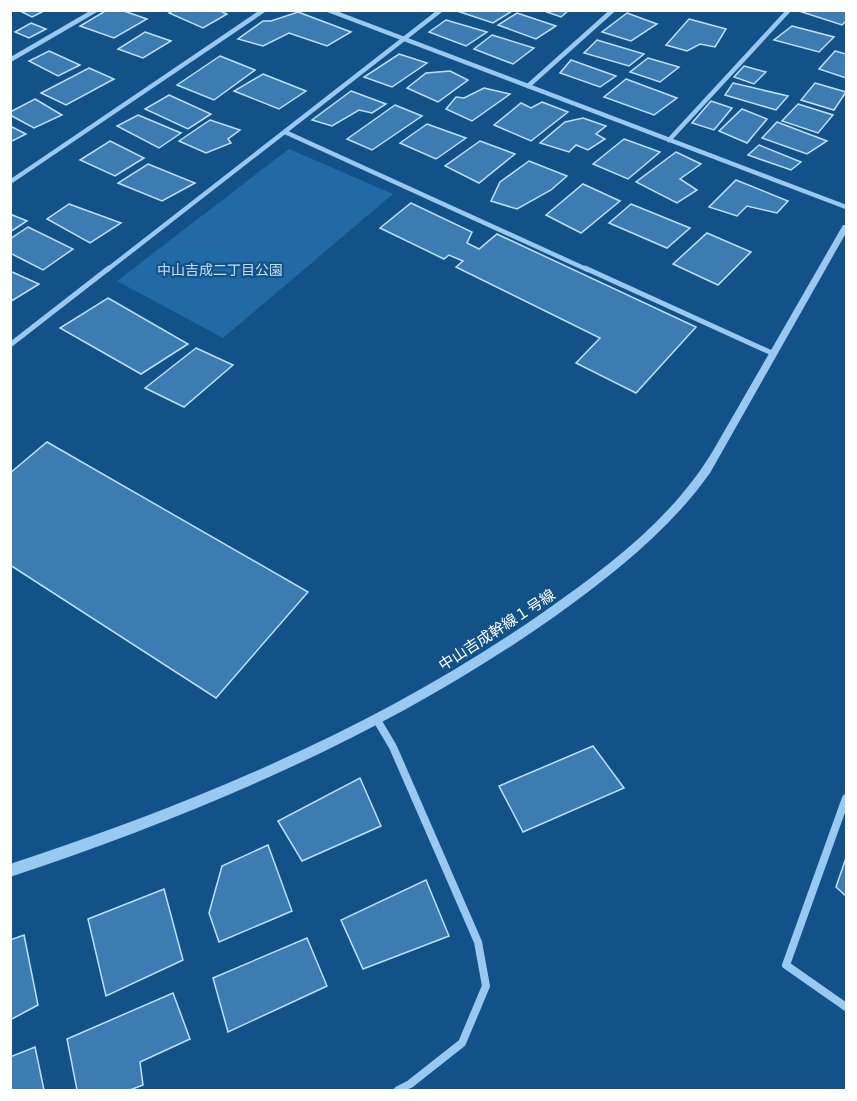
<svg xmlns="http://www.w3.org/2000/svg" width="857" height="1101" viewBox="0 0 857 1101" font-family="'Fira Sans Condensed','Noto Sans JP',sans-serif">
<style>
.green{fill:#226aa6}
.building{fill:#3c7cb2;stroke:#bfe0fb;stroke-width:1.5}
.lines{fill:none;stroke-linecap:round;stroke-linejoin:round}
.minor-far2{stroke:#99c9f0;stroke-width:4.5}
.minor-far1{stroke:#99c9f0;stroke-width:5}
.minor{stroke:#99c9f0;stroke-width:8}
.tertiary{fill:#99c9f0;fill-rule:evenodd}
.labels{text-anchor:middle;stroke-width:4.5;stroke-linejoin:round;paint-order:stroke}
.far-park-label{font-size:14px;fill:#bfe0fb;stroke:#135288}
.street-label{font-size:15px;fill:#fff;stroke:#135288}
</style>
<rect width="100%" height="100%" fill="#135288"/>
<polygon class="green" points="289,149 393,194 223,338 117,281"/>
<g class="building">
<polygon points="18,10 46,10 32,17"/>
<polygon points="107,10 121,10 147,19 114,38 80,26"/>
<polygon points="174,10 218,10 227,14 203,28 169,13"/>
<polygon points="510,10 512,11 493,23 457,11"/>
<polygon points="541,10 569,10 561,17"/>
<polygon points="796,10 846,10 846,21 842,25"/>
<polygon points="298,12 351,32 327,46 289,33 263,46 238,39 263,21 271,21"/>
<polygon points="517,13 556,26 536,39 498,25"/>
<polygon points="627,13 657,24 631,41 602,32"/>
<polygon points="689,19 726,29 715,47 700,44 687,51 666,45"/>
<polygon points="446,20 487,32 466,46 429,32"/>
<polygon points="31,23 46,29 29,38 15,32"/>
<polygon points="792,26 834,37 819,52 774,40"/>
<polygon points="145,32 171,41 143,58 118,49"/>
<polygon points="492,35 534,48 513,64 474,49"/>
<polygon points="597,40 644,54 629,66 584,53"/>
<polygon points="49,51 80,65 58,76 29,61"/>
<polygon points="835,51 846,54 846,78 819,69"/>
<polygon points="399,54 427,63 392,87 364,77"/>
<polygon points="220,56 255,70 214,100 177,85"/>
<polygon points="648,58 679,67 660,82 630,72"/>
<polygon points="571,60 616,76 600,87 560,73"/>
<polygon points="744,66 766,72 754,84 734,77"/>
<polygon points="89,68 114,79 66,105 41,93"/>
<polygon points="450,71 468,80 438,102 407,88 426,73"/>
<polygon points="263,74 306,91 279,109 234,91"/>
<polygon points="626,79 677,98 654,115 604,97"/>
<polygon points="733,83 788,96 776,110 725,95"/>
<polygon points="815,83 846,92 834,110 801,100"/>
<polygon points="484,88 510,94 472,121 446,109 456,97 464,98"/>
<polygon points="351,91 386,104 372,113 359,110 332,126 312,120"/>
<polygon points="169,95 211,114 188,129 145,109"/>
<polygon points="35,99 62,115 34,128 10,115 10,112"/>
<polygon points="711,101 732,108 714,130 692,123"/>
<polygon points="542,102 568,112 531,141 494,125 521,103 531,108"/>
<polygon points="798,104 833,115 818,133 782,121"/>
<polygon points="395,105 422,116 372,150 347,139"/>
<polygon points="742,109 767,119 747,143 719,131"/>
<polygon points="138,115 181,133 159,148 117,126"/>
<polygon points="583,118 606,126 596,134 605,139 588,150 576,145 569,152 540,143 565,122"/>
<polygon points="210,120 240,130 228,139 231,143 206,153 179,141"/>
<polygon points="777,122 827,141 807,154 762,138"/>
<polygon points="427,124 466,138 436,159 400,143"/>
<polygon points="10,126 26,134 10,142"/>
<polygon points="624,139 660,152 628,179 593,164"/>
<polygon points="110,141 144,158 115,176 80,160"/>
<polygon points="480,141 515,154 479,183 445,166"/>
<polygon points="759,145 801,162 791,170 748,155"/>
<polygon points="676,152 701,164 680,179 697,190 677,203 636,182"/>
<polygon points="529,161 567,176 551,190 517,209 491,201 500,182"/>
<polygon points="148,164 195,183 162,201 118,183"/>
<polygon points="736,180 788,201 777,213 747,206 737,216 709,207"/>
<polygon points="583,184 620,201 581,233 546,215"/>
<polygon points="411,203 472,232 467,243 479,249 497,234 696,327 636,393 576,363 600,338 456,267 463,261 449,255 444,259 380,228"/>
<polygon points="69,204 121,223 90,243 47,219"/>
<polygon points="631,204 690,228 667,248 609,223"/>
<polygon points="10,214 27,221 10,232"/>
<polygon points="28,227 73,249 43,270 10,253 10,239"/>
<polygon points="707,233 751,252 718,285 673,264"/>
<polygon points="10,271 39,284 10,302"/>
<polygon points="108,298 188,344 141,374 60,328"/>
<polygon points="196,348 233,365 184,407 145,388"/>
<polygon points="47,442 308,592 216,698 10,565 10,473"/>
<polygon points="593,746 624,788 523,832 499,786"/>
<polygon points="360,778 381,826 302,861 278,821"/>
<polygon points="268,845 292,911 219,942 209,913 222,866"/>
<polygon points="846,858 846,896 836,887"/>
<polygon points="426,880 449,936 363,969 341,920"/>
<polygon points="164,889 183,960 106,996 88,919"/>
<polygon points="24,935 38,1005 10,1020 10,940"/>
<polygon points="307,938 327,986 228,1032 213,978"/>
<polygon points="173,993 190,1039 140,1062 143,1085 130,1090 77,1090 67,1039"/>
<polygon points="35,1047 44,1090 10,1090 10,1057"/>
</g>
<g class="lines">
<g class="minor-far2">
<polyline points="328,10 846,207"/>
<polyline points="10,60 96,10"/>
<polyline points="528,86 613,10"/>
<polyline points="285,132 588,270"/>
<polyline points="669,140 789,10"/>
<polyline points="10,182 264,10"/>
<polyline points="107,270 441,10"/>
</g>
<g class="minor-far1">
<polyline points="585,268 774,354"/>
<polyline points="10,345 109,268"/>
</g>
<g class="minor">
<polyline points="377,720 393,747 478,942 486,986 462,1043 410,1084 398,1090"/>
<polyline points="846,798 786,965 846,1007"/>
</g>
<path class="tertiary" d="M 843,225 L 846,225 L 846,233 L 710,473 C 669,531 611,576 554,617 C 388,734 201,813 10,877 L 10,864 C 199,802 382,725 545,611 C 609,566 674,517 714,449 Z"/>
</g>
<g class="labels">
<g class="far-park-label">
<text x="220" y="275">中山吉成二丁目公園</text>
</g>
<g class="street-label">
<text transform="translate(497 630) rotate(-33)" y="5">中山吉成幹線１号線</text>
</g>
</g>
<rect width="857" height="1101" fill="none" stroke="#ffffff" stroke-width="24"/>
</svg>
